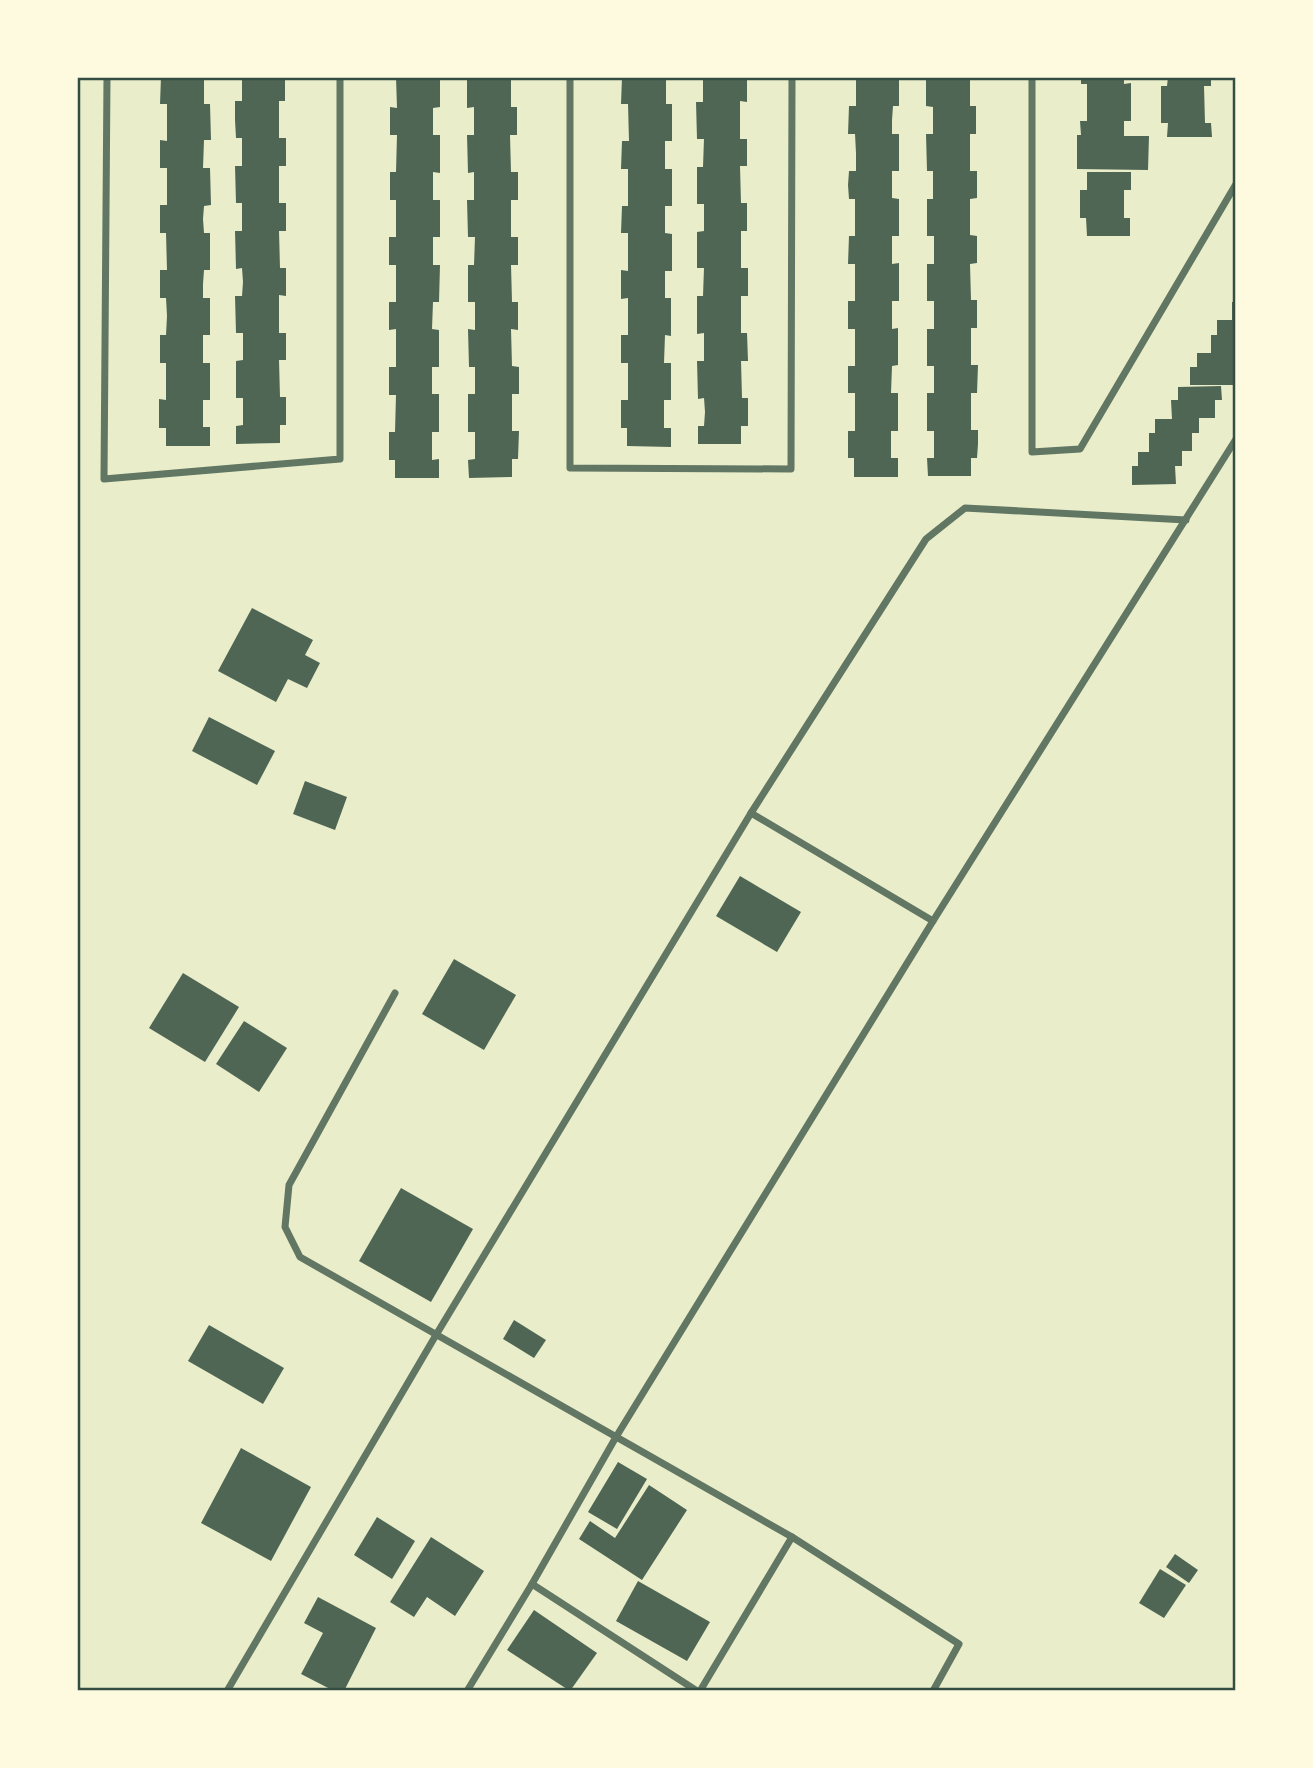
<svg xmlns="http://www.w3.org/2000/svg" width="1313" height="1768" viewBox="0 0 1313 1768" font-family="Ubuntu,sans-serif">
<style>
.building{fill:#4f6655}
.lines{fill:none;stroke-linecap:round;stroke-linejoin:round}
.minor{stroke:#617663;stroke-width:7}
.neatline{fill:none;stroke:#344e41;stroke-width:2.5}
</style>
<rect width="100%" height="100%" fill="#e9edc9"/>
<g class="building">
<polygon points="161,77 204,77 204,104 210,104 211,140 204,140 203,168 210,168 211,205 204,206 203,219 204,233 210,233 210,270 204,270 203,284 203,298 210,298 210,335 203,335 203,363 210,363 210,400 203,400 203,427 210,427 210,446 166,446 166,428 159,428 159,399 166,400 166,363 160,363 160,335 166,335 167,316 166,298 160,298 160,270 167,270 166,233 160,233 160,205 167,205 167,168 160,168 160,140 167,141 167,104 160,104"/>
<polygon points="242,77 285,77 285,101 279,101 279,138 286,138 286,166 279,166 279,203 286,203 286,231 279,231 280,268 286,268 286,296 279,295 279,333 286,333 286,360 279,360 280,397 286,397 286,425 280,425 280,443 236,444 236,426 243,425 243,398 236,398 236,361 243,360 243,333 236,333 235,296 242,296 243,282 242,268 236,269 235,231 242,231 242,203 236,203 235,166 242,166 242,138 236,138 235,120 235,101 242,101"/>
<polygon points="396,77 440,77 440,107 433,108 433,135 440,135 440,173 433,172 433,200 440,200 440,237 433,237 433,265 440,265 439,302 433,302 432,329 439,330 439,367 432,367 432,394 439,394 439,432 432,432 432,460 439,459 439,478 395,478 395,460 389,460 389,432 395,432 396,395 389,395 389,367 396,367 396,329 389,330 389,302 396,302 396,265 389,265 389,237 396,237 396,200 390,200 390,172 396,172 397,135 390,135 390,107 397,108"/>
<polygon points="467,77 511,77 511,107 517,107 517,135 510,135 511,172 518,172 518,200 511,200 511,237 518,237 518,265 511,265 512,302 518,302 518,330 511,329 512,366 519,367 519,394 512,394 512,431 519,431 518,459 512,459 512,477 469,478 468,460 475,459 475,432 468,432 468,394 475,394 475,367 469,367 468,329 475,330 475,302 468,302 468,265 474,265 475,237 468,237 467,200 474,200 474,172 468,173 467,135 474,135 474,107 467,108"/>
<polygon points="622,77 666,77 666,104 672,104 672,141 665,141 665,169 672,169 672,206 665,206 665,233 672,234 672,271 665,271 665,298 671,298 671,336 665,335 664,363 671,363 671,400 664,400 664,428 671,428 671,447 627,446 627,428 621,428 621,400 628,400 628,363 621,363 621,335 628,335 628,298 621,299 621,270 628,271 628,233 621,233 622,206 628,206 628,169 621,169 622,141 629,141 628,104 621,104"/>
<polygon points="703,77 747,77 747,102 740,101 740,139 747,139 747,166 740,166 741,203 747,203 747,231 741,231 741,268 748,268 748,296 741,296 741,333 747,333 748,361 741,361 742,398 748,398 748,426 741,426 741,444 698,444 698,426 704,426 705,412 704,398 698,399 697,361 704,361 704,333 697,334 697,296 703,296 704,268 697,268 697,232 704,231 704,204 697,204 697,167 703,167 704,139 697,139 696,102 703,102"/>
<polygon points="856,77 899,77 899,106 893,106 892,120 892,134 899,134 899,171 892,171 892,198 899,199 899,236 892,236 892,264 899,263 899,301 892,301 892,329 898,328 898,365 892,366 891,393 898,393 898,431 891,431 891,458 898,458 898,477 854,477 854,458 848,458 848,431 855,431 855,393 848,393 848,366 855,366 855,329 848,329 848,301 855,301 855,264 848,264 849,236 855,236 855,199 849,199 848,185 849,171 856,171 856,153 855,134 848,134 849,106 856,106"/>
<polygon points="926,77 970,77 970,106 976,106 976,134 970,134 970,171 977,171 977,198 970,199 970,235 977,236 977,263 970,264 971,300 977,300 977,328 971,328 971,365 978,365 977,393 971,393 971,430 978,430 978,444 977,458 971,458 971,476 928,476 927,458 934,458 934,431 927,431 927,393 934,393 934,366 927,366 927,329 934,329 934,301 927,301 927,264 934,264 934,236 927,236 927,199 933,199 933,171 927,171 926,134 933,134 933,107 926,106"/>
<polygon points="1081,77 1124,77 1124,84 1131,83 1131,121 1124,121 1124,136 1149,136 1148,170 1077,169 1077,135 1081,135 1080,121 1087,121 1087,84 1081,84"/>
<polygon points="1168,77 1211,77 1211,86 1204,86 1205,123 1211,123 1212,137 1167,137 1168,123 1161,123 1161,86 1167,86"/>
<polygon points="1087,172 1131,172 1131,190 1124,190 1124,218 1130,218 1130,236 1087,236 1086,218 1080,218 1080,190 1087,190"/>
<polygon points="1232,302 1236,302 1234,385 1190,385 1190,367 1197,367 1197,353 1211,353 1211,335 1217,335 1217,320 1232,320"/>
<polygon points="1221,386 1222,400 1215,400 1215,418 1199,418 1199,433 1192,433 1192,451 1182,451 1182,466 1175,466 1176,484 1132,485 1132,466 1138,466 1138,452 1149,452 1149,433 1155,433 1155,419 1172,419 1171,400 1178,400 1178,387"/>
<polygon points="252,608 313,640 305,655 320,663 307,688 288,679 276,702 218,671"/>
<polygon points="209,717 275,751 257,785 192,751"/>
<polygon points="305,781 347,797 335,830 293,814"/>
<polygon points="740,876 801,912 777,952 716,916"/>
<polygon points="454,959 516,995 484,1050 422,1014"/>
<polygon points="183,973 239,1007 205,1062 149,1028"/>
<polygon points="244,1021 287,1048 259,1092 216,1064"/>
<polygon points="401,1188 473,1229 431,1302 359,1261"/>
<polygon points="514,1320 546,1340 534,1358 503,1339"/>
<polygon points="209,1325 284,1368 263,1404 188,1361"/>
<polygon points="241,1448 311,1487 271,1561 201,1523"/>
<polygon points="618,1462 647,1479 617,1529 588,1512"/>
<polygon points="649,1485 687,1510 642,1580 579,1539 590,1521 615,1538"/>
<polygon points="377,1517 415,1541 392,1579 354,1555"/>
<polygon points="431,1537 484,1571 455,1616 427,1597 414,1617 390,1602"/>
<polygon points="1175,1554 1198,1570 1189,1583 1166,1567"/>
<polygon points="1160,1569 1186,1585 1164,1618 1139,1603"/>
<polygon points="638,1581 710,1622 687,1661 616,1621"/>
<polygon points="318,1597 376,1628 344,1691 334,1691 301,1674 323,1633 304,1623"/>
<polygon points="534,1610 597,1653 570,1691 507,1650"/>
</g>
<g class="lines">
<g class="minor">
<polyline points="107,77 104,479 340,459 340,77"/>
<polyline points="570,77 570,468 791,469 792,77"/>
<polyline points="1032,77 1032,452 1080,449 1236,184"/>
<polyline points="751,813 933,921"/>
<polyline points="395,993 289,1185 285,1227 300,1257 792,1537 959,1644 933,1691"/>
<polyline points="532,1584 697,1691"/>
<polyline points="227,1691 436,1335 751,813 926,539 965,508 1186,520"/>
<polyline points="467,1691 532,1584 616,1437 933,921 1236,439"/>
<polyline points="700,1691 792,1537"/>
</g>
</g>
<rect width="1313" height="1768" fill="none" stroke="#fefae0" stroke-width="158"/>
<rect x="79" y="79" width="1155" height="1610" class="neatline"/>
</svg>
